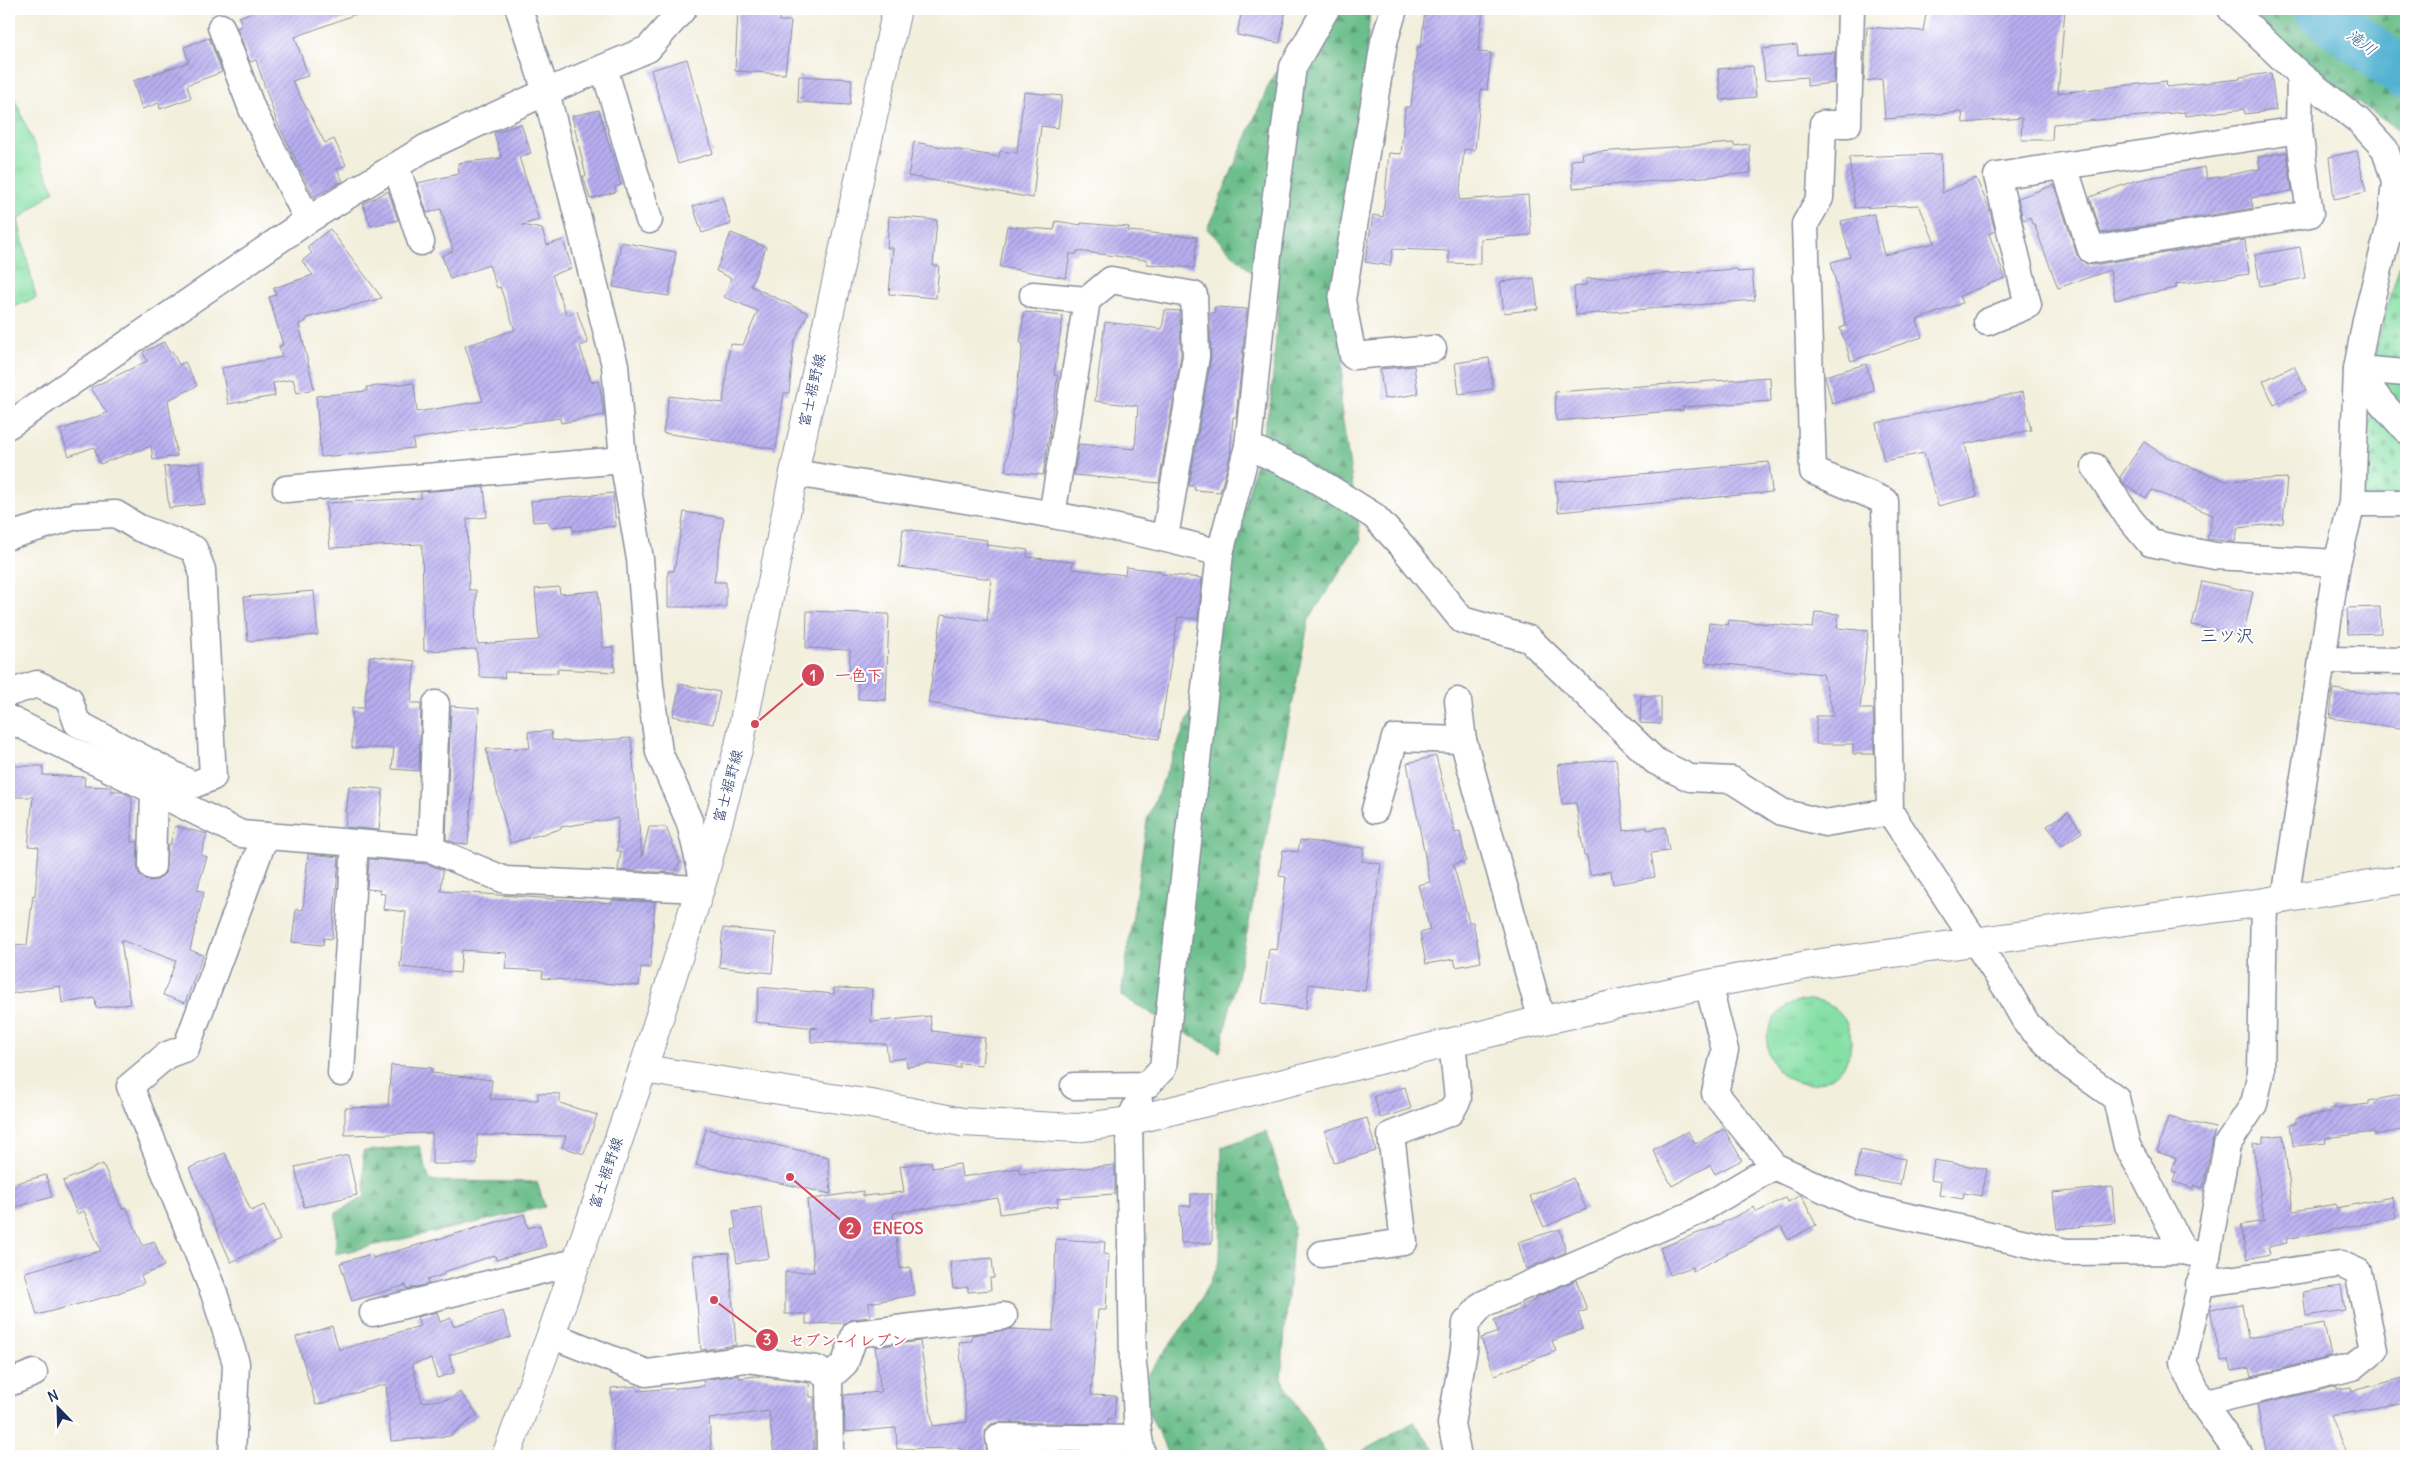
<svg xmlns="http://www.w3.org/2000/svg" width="2415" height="1465" viewBox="0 0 2415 1465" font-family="Delius,'Klee One',sans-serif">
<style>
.grass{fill:url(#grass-tufts);stroke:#508882}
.forest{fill:url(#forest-firs);stroke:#447674}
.cemetery{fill:url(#cemetery-stones);stroke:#508882}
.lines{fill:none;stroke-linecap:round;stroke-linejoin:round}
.river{stroke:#52b2d1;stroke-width:49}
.building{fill:url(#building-hatch)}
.minor-casing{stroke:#878f9e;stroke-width:29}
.tertiary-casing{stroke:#878f9e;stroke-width:30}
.primary-casing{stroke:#878f9e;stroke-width:30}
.minor{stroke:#fff;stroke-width:26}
.tertiary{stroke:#fff;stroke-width:28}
.primary{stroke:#fff;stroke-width:28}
.labels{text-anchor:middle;stroke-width:4;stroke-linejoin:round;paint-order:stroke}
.street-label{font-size:15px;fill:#1b2f5e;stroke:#fff}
.water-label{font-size:16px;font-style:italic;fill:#2e5d86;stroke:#fff}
.quarter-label{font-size:18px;fill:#1b2f5e;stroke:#fff}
.leader{fill:none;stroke:#d1495b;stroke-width:2}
.callout-dot{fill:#d1495b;stroke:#fff;stroke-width:2}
.mark-label{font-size:15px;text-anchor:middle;font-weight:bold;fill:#fff}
.callout-label{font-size:16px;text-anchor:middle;font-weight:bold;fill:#d1495b;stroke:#fff;stroke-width:4;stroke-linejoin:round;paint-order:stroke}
</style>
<defs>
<pattern id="grass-tufts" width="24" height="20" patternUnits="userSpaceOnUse" patternTransform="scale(1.25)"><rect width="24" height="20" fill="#86e0a6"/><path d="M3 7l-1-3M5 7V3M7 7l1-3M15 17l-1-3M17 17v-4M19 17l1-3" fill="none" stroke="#73c091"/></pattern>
<pattern id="forest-firs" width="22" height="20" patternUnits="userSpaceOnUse" patternTransform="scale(1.25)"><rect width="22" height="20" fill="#6cbe8b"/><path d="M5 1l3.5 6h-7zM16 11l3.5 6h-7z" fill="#589b75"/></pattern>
<pattern id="cemetery-stones" width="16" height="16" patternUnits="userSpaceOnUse" patternTransform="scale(1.25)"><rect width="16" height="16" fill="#86e0a6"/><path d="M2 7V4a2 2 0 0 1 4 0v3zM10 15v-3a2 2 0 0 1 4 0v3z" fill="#73c091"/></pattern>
<pattern id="building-hatch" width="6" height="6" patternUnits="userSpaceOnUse" patternTransform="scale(1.25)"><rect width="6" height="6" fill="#b9aff1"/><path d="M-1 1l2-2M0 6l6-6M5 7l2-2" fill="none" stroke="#968fc6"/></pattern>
</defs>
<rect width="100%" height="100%" fill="#fff"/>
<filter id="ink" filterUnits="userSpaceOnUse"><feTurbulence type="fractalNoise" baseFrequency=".02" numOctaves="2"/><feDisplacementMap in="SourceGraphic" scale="10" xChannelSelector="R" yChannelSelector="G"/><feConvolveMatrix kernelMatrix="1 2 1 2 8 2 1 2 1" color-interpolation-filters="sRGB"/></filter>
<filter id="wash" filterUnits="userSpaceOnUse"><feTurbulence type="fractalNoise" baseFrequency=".0096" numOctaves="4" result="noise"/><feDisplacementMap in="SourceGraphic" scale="20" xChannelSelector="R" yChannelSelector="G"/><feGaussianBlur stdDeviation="1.12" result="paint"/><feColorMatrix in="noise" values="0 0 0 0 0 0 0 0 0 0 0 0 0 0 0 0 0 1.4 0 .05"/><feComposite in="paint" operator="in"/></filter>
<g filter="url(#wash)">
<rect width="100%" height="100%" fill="#f3efdd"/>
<g class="grass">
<polygon points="9,86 54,191 18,220 36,298 9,309"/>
<circle cx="1809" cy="1042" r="42"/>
</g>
<g class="forest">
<polygon points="1318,9 1370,9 1340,402 1361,540 1309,619 1248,928 1220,1052 1121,996 1147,820 1207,672 1197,652 1236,544 1271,400 1279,299 1207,229 1270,82"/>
<polygon points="2252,9 2393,9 2406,14 2406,136 2283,49"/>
<polygon points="1267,1131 1294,1226 1281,1378 1327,1456 1170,1456 1137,1390 1195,1310 1220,1261 1222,1147"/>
<polygon points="419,1146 430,1181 537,1182 545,1207 336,1254 336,1212 365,1197 363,1151"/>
<polygon points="1414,1422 1439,1456 1354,1456"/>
</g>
<polygon class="cemetery" points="2406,243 2406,497 2360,497 2376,379 2377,344"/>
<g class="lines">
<polyline class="river" points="2318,9 2406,76"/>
</g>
<g id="blocks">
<g class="building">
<polygon points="260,9 364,9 364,11 295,37 308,76 292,81 325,143 334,139 346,165 337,169 343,181 314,197 276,120 256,60 250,62 237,28 242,26 239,17"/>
<polygon points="738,9 781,9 779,21 791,21 785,74 735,71"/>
<polygon points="1242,9 1286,9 1280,43 1237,35"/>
<polygon points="1425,9 1483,9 1478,52 1491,53 1487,90 1481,89 1475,150 1464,149 1459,200 1528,195 1531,235 1481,239 1481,264 1449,263 1449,251 1393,249 1390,266 1365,262 1373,215 1383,217 1389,153 1401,154 1405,107 1411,107 1417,47 1421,47"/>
<polygon points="1927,9 2065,9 2058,93 2166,81 2167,87 2240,79 2240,77 2271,73 2276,110 2245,114 2244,109 2185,116 2185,112 2053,124 2052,140 2021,140 2022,118 1963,123 1962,112 1885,119 1882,79 1864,81 1867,27 1923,31"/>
<polygon points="209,38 222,72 187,85 191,98 160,109 159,103 142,109 133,81 189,62 184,47"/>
<polygon points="1797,45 1798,55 1835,52 1834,83 1807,86 1807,77 1765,80 1762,49"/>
<polygon points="687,59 713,153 678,164 651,70"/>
<polygon points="1753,66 1756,97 1721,100 1718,69"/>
<polygon points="799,76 852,79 850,105 798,102"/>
<polygon points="1024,92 1062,96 1058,128 1041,126 1033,198 908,176 914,142 999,157 1000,151 1017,153"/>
<polygon points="599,110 621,185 615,187 616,192 590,199 583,176 586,176 572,116"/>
<polygon points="521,124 531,153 519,157 539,220 522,225 542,229 547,245 563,240 572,268 552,275 567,315 577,311 588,343 580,346 591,382 599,380 604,415 561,423 560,418 491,427 413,439 414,448 321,457 316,396 367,391 367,387 414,383 417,412 483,401 465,346 515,330 500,287 497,288 489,265 450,279 442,256 453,251 441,209 427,213 417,183 459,174 458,163 502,158 494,133"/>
<polygon points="1734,143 1734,146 1749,144 1751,173 1573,188 1571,160 1583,159 1582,153"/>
<polygon points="2357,151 2366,192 2334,199 2329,157"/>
<polygon points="2287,152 2292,191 2251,198 2253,208 2101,233 2090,197 2134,181 2205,167 2207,179 2260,169 2258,157"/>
<polygon points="1941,154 1942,193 1976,178 1989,208 1995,231 1989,234 2005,278 1959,296 1962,303 1917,320 1922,337 1851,361 1840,328 1846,326 1831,262 1850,257 1841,221 1874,214 1884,255 1935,243 1919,205 1855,208 1849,157"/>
<polygon points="2054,185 2077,255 2086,264 2093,265 2245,240 2249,274 2176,284 2176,288 2115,300 2110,270 2058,288 2034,224 2032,224 2030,217 2023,220 2018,198"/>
<polygon points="388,191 398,220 371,226 363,204"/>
<polygon points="722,197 731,224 702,233 693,206"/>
<polygon points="889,216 937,220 933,266 939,266 936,298 889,294 893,248 887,248"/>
<polygon points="1056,221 1081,225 1081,223 1129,227 1128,231 1197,237 1194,268 1147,264 1147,260 1077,251 1077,254 1070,254 1066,278 1000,267 1007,226 1054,230"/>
<polygon points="330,229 382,298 306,318 306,321 299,324 314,389 297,393 293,379 273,383 275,396 228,404 222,368 282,357 279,346 283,345 269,297 276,295 274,288 313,275 302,261 312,253 307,247"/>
<polygon points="731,233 766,247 751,286 808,313 794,342 789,393 784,393 776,449 663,433 669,396 723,403 730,344 743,345 758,311 724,297 731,278 716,271"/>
<polygon points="621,242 676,252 669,296 613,287"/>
<polygon points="2300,247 2305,278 2260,286 2255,255"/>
<polygon points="1737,269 1738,272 1752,271 1755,300 1576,315 1574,287 1586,285 1586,279"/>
<polygon points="1534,278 1538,309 1504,313 1500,282"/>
<polygon points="1215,307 1247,309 1236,417 1233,417 1230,456 1220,492 1194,490 1195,486 1189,486 1211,358 1210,313 1214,313"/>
<polygon points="1165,310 1180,311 1181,355 1159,483 1074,475 1079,444 1135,449 1138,406 1095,401 1105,322 1162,329"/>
<polygon points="1024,312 1063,316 1054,375 1058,376 1043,475 1005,471 1023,343 1020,343"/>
<polygon points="164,342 169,352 172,351 179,365 185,362 197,386 168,400 177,456 153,460 151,446 100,464 94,447 69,456 60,430 107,413 91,388 147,361 143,352"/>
<polygon points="1489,358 1493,389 1459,394 1455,363"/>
<polygon points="1866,364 1874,391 1832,404 1825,376"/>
<polygon points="1414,366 1418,394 1384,399 1380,369"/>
<polygon points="2294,366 2306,390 2274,405 2263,381"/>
<polygon points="1770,377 1771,401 1683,407 1683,410 1556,421 1555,392"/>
<polygon points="2023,392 2031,430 1965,444 1977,496 1938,506 1924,453 1884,461 1876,423"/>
<polygon points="2144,442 2165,456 2225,481 2287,478 2283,523 2238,528 2235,542 2207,539 2213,515 2152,490 2146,498 2123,483 2120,477"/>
<polygon points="1769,462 1772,492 1558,512 1555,482"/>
<polygon points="200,463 205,504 169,508 164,467"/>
<polygon points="484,487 487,517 467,519 469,590 476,590 477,644 539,640 535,589 559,587 560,594 598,591 603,648 613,647 615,672 557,669 558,673 504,672 505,678 480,677 476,649 424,651 422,544 330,548 326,503 421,498 421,492"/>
<polygon points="613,493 616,526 573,531 572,525 551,527 548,521 533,522 531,501"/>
<polygon points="684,512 724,518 714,582 726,582 726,607 668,607 668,571 674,571"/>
<polygon points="903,529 987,540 986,545 1028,550 1027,557 1073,562 1072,569 1125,575 1126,567 1161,571 1161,574 1202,578 1198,619 1178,617 1159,739 928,703 942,614 987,621 991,579 899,567"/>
<polygon points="2202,581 2253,592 2243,636 2192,625"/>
<polygon points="314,591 318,635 248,641 244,597"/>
<polygon points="2380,607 2381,633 2348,634 2347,608"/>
<polygon points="807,611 889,614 886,700 858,699 858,678 849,678 850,650 806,648"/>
<polygon points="1815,612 1839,614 1837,628 1868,631 1860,709 1873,709 1874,754 1853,754 1853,744 1816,744 1816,716 1834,716 1823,674 1705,662 1709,623 1727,625 1728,620 1813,628"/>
<polygon points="370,656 415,661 411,703 421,703 419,771 392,769 394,748 352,748 352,708 364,708"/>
<polygon points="680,684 720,692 713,724 673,716"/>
<polygon points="2333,689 2374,694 2406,694 2406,729 2330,718"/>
<polygon points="1641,696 1661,696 1661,724 1640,723"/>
<polygon points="451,706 479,708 468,844 456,843 446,839"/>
<polygon points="551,731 552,740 577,742 631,738 642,857 649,827 666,827 680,862 675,873 618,870 621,851 617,851 618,818 561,827 561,829 510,843 486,749 530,748 528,732"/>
<polygon points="1436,756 1455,833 1460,832 1466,861 1453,864 1469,922 1473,922 1481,962 1456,967 1454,959 1426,964 1420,933 1430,930 1418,885 1430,882 1407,763"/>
<polygon points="1616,759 1624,831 1647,827 1647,830 1665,827 1669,851 1651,853 1655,877 1613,884 1611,871 1590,875 1587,856 1584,856 1576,803 1562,804 1558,765"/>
<polygon points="10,766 43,766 43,775 85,777 84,786 111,787 111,791 120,791 132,797 131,842 138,842 137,866 139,874 145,879 151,881 159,879 165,873 168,844 170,845 175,826 207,834 201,855 207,857 197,890 204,892 190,950 203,955 185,1003 163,995 176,961 121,940 130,1004 96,1008 95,998 62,1003 60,986 9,994 9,944 27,945 33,895 35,896 39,847 28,846 33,797 10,797"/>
<polygon points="349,786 383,789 379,830 345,827"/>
<polygon points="2068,812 2082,832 2062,846 2047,826"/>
<polygon points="1300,840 1364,848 1362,861 1381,864 1365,991 1309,984 1306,1009 1262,1003 1269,949 1277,950 1286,877 1279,876 1283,850 1298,852"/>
<polygon points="308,854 339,857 332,939 324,938 323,945 292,942 296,909 303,910"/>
<polygon points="369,859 427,864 443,870 441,891 612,903 612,900 655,902 650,968 641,967 639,986 542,978 543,971 505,969 507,953 462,950 460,973 400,967 406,912 383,909 385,894 379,893 380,890 367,889"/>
<polygon points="723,928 776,933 772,973 719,967"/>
<polygon points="759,987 834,994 834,988 872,989 871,1022 930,1016 932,1031 985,1038 982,1065 960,1063 960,1068 929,1064 907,1067 906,1058 888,1060 886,1044 811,1042 811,1029 818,1028 755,1022"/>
<polygon points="391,1065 432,1068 432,1073 492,1080 490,1099 538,1100 538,1093 560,1094 560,1103 597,1115 584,1154 562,1147 566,1136 477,1135 477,1164 432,1164 432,1133 345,1135 345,1108 388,1107"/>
<polygon points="1405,1087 1411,1109 1380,1118 1374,1096"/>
<polygon points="2406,1094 2406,1129 2375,1135 2374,1132 2325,1138 2326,1143 2293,1146 2290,1124 2296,1123 2296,1118 2330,1113 2329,1109 2369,1104 2369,1101"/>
<polygon points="2168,1117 2215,1128 2203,1188 2194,1185 2194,1188 2173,1182 2176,1172 2172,1171 2176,1158 2157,1152"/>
<polygon points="1367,1118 1376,1151 1334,1163 1325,1131"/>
<polygon points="706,1129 828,1157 831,1194 696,1165"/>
<polygon points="1724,1129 1742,1160 1715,1174 1710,1165 1672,1186 1653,1150 1688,1131 1695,1144"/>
<polygon points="2283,1135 2293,1211 2336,1204 2336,1208 2392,1197 2396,1218 2286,1239 2287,1243 2268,1247 2270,1254 2247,1259 2241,1225 2264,1221 2253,1144 2263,1143 2263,1137"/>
<polygon points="1860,1150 1905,1159 1900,1185 1855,1177"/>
<polygon points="225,1153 251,1211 264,1205 280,1240 231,1262 189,1168"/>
<polygon points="348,1155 357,1195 304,1207 295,1167"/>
<polygon points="1934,1160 1987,1169 1982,1196 1964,1193 1963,1199 1939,1195 1941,1182 1931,1180"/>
<polygon points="931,1162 932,1168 960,1164 962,1177 1019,1168 1020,1174 1115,1165 1115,1194 1057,1198 1058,1206 1000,1214 998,1198 893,1213 900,1269 910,1267 914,1295 869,1303 870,1317 853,1319 845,1323 806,1324 806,1314 785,1314 785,1272 814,1272 807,1200 863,1191 863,1196 904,1192 900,1166"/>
<polygon points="103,1164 122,1209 126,1207 143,1246 154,1241 164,1266 141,1276 144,1283 113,1295 37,1315 25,1272 101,1251 84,1211 77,1214 63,1181"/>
<polygon points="46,1175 52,1197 9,1209 9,1185"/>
<polygon points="1573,1178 1586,1209 1544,1227 1530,1196"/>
<polygon points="2112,1187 2115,1223 2057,1229 2053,1193"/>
<polygon points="1191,1194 1212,1194 1212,1243 1181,1243 1180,1206 1191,1206"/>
<polygon points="1801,1195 1816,1225 1788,1240 1781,1226 1693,1271 1692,1267 1670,1275 1660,1248 1714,1227 1754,1207 1757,1212 1785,1198 1788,1202"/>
<polygon points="761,1207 769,1258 737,1263 732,1230 736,1229 733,1211"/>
<polygon points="524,1214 528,1228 540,1225 546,1247 496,1260 495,1255 444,1272 445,1274 427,1280 429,1284 407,1289 406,1285 352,1301 340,1263 371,1254 373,1258"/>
<polygon points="1560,1229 1566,1252 1526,1269 1518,1242"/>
<polygon points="1056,1239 1105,1242 1104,1254 1109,1255 1106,1310 1098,1310 1091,1395 1116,1396 1114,1419 1108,1419 1107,1424 999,1422 991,1424 985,1431 987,1456 961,1456 960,1448 897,1449 896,1428 845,1432 844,1395 881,1392 875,1347 920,1341 933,1426 967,1422 959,1342 972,1341 972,1335 1011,1329 1053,1331"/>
<polygon points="729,1253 736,1345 701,1350 693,1256"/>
<polygon points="992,1258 994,1278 990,1278 991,1290 968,1292 968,1287 953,1289 950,1262"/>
<polygon points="1576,1280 1587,1310 1578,1313 1583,1329 1552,1341 1556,1351 1495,1375 1481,1338 1498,1332 1494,1320 1524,1308 1522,1305 1536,1300 1535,1298"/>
<polygon points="2341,1286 2345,1310 2306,1316 2303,1292"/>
<polygon points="2242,1304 2248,1338 2324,1323 2331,1357 2251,1376 2249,1368 2232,1371 2229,1360 2221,1361 2210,1309"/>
<polygon points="503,1311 511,1337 449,1355 454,1373 437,1378 431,1359 412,1364 422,1402 450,1399 460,1392 478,1415 450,1436 391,1441 386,1384 316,1405 296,1337 332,1326 339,1350 420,1326 417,1317 437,1312 440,1322 451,1318 453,1326"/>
<polygon points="739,1375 739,1378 756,1376 809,1383 810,1397 814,1397 814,1456 774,1456 769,1411 709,1419 712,1456 615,1456 611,1388 637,1386 638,1391 704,1386 703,1380"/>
<polygon points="2403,1378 2406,1402 2331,1416 2347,1456 2267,1456 2257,1405 2337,1386 2337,1389 2351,1387 2352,1391"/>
<polygon points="1017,1452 1076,1453 1076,1456 1017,1456"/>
</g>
</g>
</g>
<g filter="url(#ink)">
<use href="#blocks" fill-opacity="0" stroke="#878f9e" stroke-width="1"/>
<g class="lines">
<defs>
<g id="minor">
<polyline points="519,9 546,92 615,365 623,460 640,559 650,686 659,752 690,823 703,879"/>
<polyline points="1394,9 1384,42 1342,300 1353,356 1433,349"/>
<polyline points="1851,9 1848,124 1823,124 1820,198 1805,224 1813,471 1885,501 1890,812 2008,991 2027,1024 2068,1064 2116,1098 2127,1146 2147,1180 2183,1251"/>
<polyline points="2231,9 2300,75 2359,121 2385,149 2395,182 2391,221 2366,320 2357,369 2380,401 2406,430"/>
<polyline points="221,27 252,109 308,220"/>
<polyline points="604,68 649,220"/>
<polyline points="396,166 421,242"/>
<polyline points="2064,166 2091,250 2310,214 2299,130"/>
<polyline points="1033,295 1087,300"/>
<polyline points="1987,322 2028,305 1997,176 2299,130 2300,75"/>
<polyline points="9,425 308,220 425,148 546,92 648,49 683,9"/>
<polyline points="1248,446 1302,471 1374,516 1402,546 1462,620 1529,639 1655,761 1690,778 1732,780 1782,812 1825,823 1890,812"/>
<polyline points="2095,467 2129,518 2150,543 2215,556 2337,563"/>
<path d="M 794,473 C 936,496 1081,514 1220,553"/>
<polyline points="286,489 623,460"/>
<polyline points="2352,503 2406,503"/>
<polyline points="1052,515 1087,300 1111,280 1194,295 1196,356 1165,537"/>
<polyline points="9,536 76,516 116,514 139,528 194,549 202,570 213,777 193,785 77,723 69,699 37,684 12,692 9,690"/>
<polyline points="2322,660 2406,661"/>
<polyline points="1458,701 1463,740"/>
<polyline points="9,719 241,834 431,849 505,880 700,889"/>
<polyline points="1375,810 1395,738 1463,740 1542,1021"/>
<polyline points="431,849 436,704"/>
<polyline points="152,866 154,791"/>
<polyline points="2285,899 2337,563 2352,503 2357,369 2406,373"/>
<polyline points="1708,984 1725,1050 1715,1093 1774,1166 1860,1206 2066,1252 2183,1251 2207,1256"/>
<polyline points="341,1073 355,843"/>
<polyline points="1074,1086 1147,1085 1163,1068 1220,553 1248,446 1268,255 1293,67 1326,9"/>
<path d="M 1139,1101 L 1129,1121 L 1133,1365 C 1138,1396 1134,1427 1143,1456"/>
<polyline points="1322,1254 1404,1242 1391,1135 1451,1112 1458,1099 1452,1042"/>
<polyline points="2199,1284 2340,1264 2358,1272 2374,1350 2353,1367 2202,1403"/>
<polyline points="373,1313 575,1262"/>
<polyline points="551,1335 647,1373 746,1359 817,1369 829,1378"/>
<polyline points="9,1383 34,1373"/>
<polyline points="232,1456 236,1363 214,1293 130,1086 167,1055 186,1048 265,836"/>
<polyline points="830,1456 829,1378 845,1363 855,1334 1004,1316"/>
<polyline points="1002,1456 999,1437 1138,1439"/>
<polyline points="1458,1456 1451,1424 1464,1350 1466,1323 1483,1304 1695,1213 1774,1166"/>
<polyline points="2240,1456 2202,1403 2183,1362 2207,1256 2227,1145 2254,1104 2261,1072 2264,902"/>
</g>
<polyline id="tertiary" points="643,1069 871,1104 962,1122 1077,1128 1129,1121 1522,1025 1708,984 1813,964 2264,902 2406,879"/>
<polyline id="primary" points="506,1456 551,1335 643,1069 703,879 739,746 794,473 897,9"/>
</defs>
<use href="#minor" class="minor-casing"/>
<use href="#tertiary" class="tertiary-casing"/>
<use href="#primary" class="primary-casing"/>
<use href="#minor" class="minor"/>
<use href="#tertiary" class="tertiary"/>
<use href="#primary" class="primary"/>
</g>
</g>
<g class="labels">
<g class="street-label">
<text transform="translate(812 390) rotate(-77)" y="5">富士裾野線</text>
<text transform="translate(728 786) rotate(-75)" y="5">富士裾野線</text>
<text transform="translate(606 1173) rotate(-71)" y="5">富士裾野線</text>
</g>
<g class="water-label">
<text transform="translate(2362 42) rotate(37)" y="6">滝川</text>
</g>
<g class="quarter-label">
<text x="2227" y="642">三ツ沢</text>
</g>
</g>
<path class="leader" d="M755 724L813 675M790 1177L850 1228M714 1300L767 1340"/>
<g class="callout-dot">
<circle cx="755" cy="724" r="5"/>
<circle cx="790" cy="1177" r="5"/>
<circle cx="714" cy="1300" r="5"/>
<circle cx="813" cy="675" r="12"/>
<circle cx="850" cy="1228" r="12"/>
<circle cx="767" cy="1340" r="12"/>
</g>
<g class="mark-label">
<text x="813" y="681">1</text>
<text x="850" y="1234">2</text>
<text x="767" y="1345">3</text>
</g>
<g class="callout-label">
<text x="859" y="681">一色下</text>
<text x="898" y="1234">ENEOS</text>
<text x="848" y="1346">セブン-イレブン</text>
</g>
<rect width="2415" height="1465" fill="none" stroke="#fff" stroke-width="30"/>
<g transform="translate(58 1408) rotate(337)" stroke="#ffffff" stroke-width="4" paint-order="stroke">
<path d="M0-4L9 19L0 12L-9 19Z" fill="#1b2f5e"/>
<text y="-8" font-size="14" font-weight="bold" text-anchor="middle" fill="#1b2f5e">N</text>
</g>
</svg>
